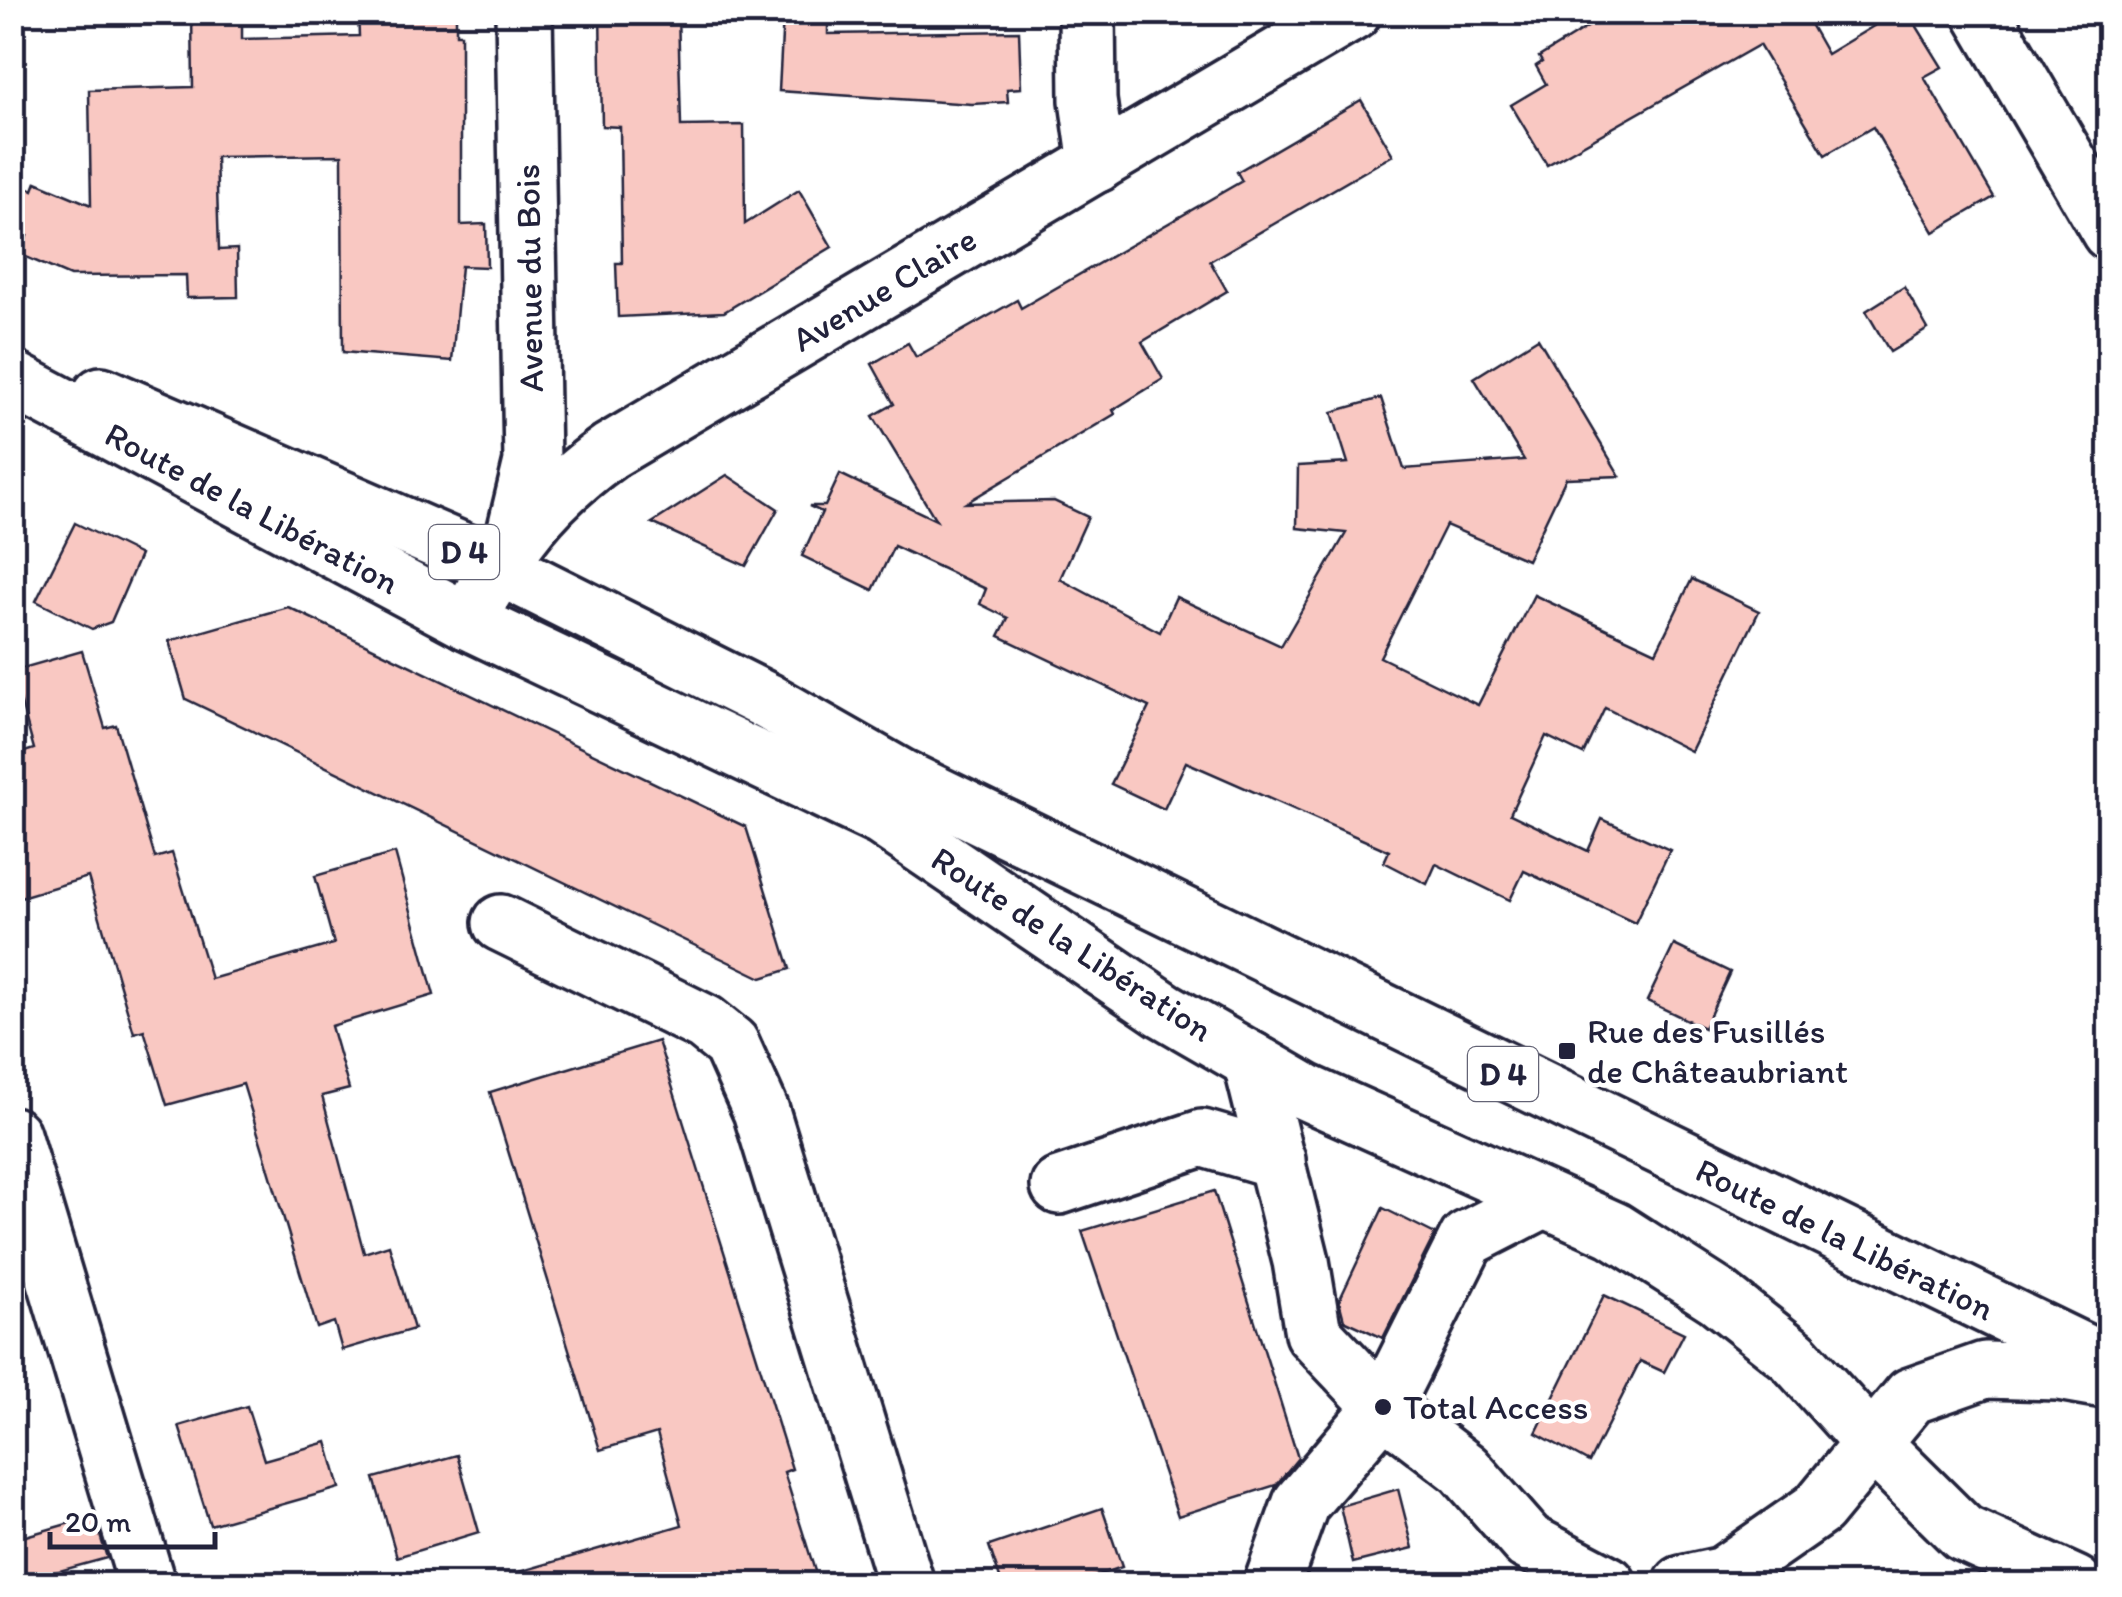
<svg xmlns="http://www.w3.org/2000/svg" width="2122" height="1597" viewBox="0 0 2122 1597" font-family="Itim,sans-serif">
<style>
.building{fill:#f9c8c2;stroke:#22223b;stroke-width:2.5}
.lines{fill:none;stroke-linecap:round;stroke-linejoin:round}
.minor-casing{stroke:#22223b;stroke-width:62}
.major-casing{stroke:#22223b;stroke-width:62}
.minor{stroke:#fff;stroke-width:55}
.major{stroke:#fff;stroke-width:55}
.poi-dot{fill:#22223b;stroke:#fff;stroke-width:4}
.labels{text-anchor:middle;stroke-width:9;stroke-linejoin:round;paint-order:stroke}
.shield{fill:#fff;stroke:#646476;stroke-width:2.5}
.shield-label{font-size:32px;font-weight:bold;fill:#22223b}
.street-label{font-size:35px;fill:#22223b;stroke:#fff}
.poi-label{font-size:35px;fill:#22223b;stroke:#fff;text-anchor:start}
</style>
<rect width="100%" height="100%" fill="#fff"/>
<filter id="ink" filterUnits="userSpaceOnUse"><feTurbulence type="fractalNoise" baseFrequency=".01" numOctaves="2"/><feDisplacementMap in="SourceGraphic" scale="20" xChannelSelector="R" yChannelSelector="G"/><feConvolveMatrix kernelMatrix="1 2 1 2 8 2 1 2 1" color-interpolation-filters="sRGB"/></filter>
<g filter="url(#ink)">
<g class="building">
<polygon points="192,12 242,12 242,39 359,36 358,12 456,12 456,34 461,34 461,225 486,224 487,267 461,266 452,361 343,352 342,155 216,157 219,250 237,249 238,297 187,298 186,275 70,276 19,254 27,236 12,230 12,180 33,190 36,182 91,205 89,90 193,87"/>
<polygon points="600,12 678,12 681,126 744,125 745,224 799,190 832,247 724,312 618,317 616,263 622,263 620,127 602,126"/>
<polygon points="1612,12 1814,12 1806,17 1827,54 1897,12 1908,12 1942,67 1924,77 1994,197 1934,232 1873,127 1825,155 1759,45 1547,165 1511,105 1546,84 1536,66 1542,62 1539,57"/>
<polygon points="783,15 828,15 828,34 1019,31 1021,88 1007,89 1008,102 972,104 779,91"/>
<polygon points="1361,100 1393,155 1210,261 1227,291 1142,342 1163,379 1113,410 1115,414 966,503 1054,501 1088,517 1060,579 1160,632 1176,597 1281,646 1346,533 1297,528 1298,466 1348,463 1332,412 1381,398 1404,469 1524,460 1474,378 1538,338 1620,476 1566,478 1527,560 1446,525 1380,657 1478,705 1534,595 1656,652 1692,579 1759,611 1691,751 1605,708 1583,754 1546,736 1510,814 1588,851 1602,819 1670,850 1635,923 1524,871 1510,900 1436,864 1427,884 1384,862 1389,851 1186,762 1164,809 1111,784 1149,707 999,636 1008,618 980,604 986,589 894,546 873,590 802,556 822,512 809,506 825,506 840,474 936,520 873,416 894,404 872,364 908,343 916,357 1017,300 1021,308 1242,181 1237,172"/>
<polygon points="1904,287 1928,329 1890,352 1866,311"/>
<polygon points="727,475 778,509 746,566 652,523"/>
<polygon points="75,523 140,555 111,622 92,629 36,601"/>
<polygon points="288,607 746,827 790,969 762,978 186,699 169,641"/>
<polygon points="82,651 105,728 116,725 155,858 172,853 211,979 334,944 315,876 395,853 434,995 331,1026 349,1089 322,1096 364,1253 389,1245 414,1329 342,1350 334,1322 317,1328 243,1084 167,1105 144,1030 134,1033 88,877 21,897 12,870 12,756 34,749 12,671"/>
<polygon points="1674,945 1730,972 1704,1028 1647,1001"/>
<polygon points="658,1041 792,1469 784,1472 819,1584 520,1584 519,1572 682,1525 657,1433 600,1450 490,1092"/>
<polygon points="1214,1191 1298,1458 1276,1485 1178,1516 1082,1231"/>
<polygon points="1383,1208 1435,1234 1383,1338 1344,1320 1339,1301"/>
<polygon points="1604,1295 1684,1333 1664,1372 1640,1361 1589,1462 1536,1433"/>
<polygon points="247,1406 264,1460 327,1442 340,1488 210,1525 179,1426"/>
<polygon points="457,1455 479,1532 397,1557 374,1478"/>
<polygon points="1398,1489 1413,1548 1353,1563 1340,1506"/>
<polygon points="1102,1508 1122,1567 1072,1584 1002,1584 989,1546"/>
<polygon points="94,1516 107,1558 12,1584 12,1540"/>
</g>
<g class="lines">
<defs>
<g id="minor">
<polyline points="1087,12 1088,100 1097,164"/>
<polyline points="1981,12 2110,232"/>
<polyline points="514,537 532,462 524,12"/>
<path d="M 467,621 C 506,549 543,498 610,451 L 1353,12"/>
<polyline points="501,923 705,1023 731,1044 761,1111 906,1584"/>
<polyline points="1251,1060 1301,1261 1313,1333 1383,1407 1301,1503 1272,1584"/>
<polyline points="12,1135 147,1584"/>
<polyline points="1059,1186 1202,1138 1277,1160"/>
<polyline points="1543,1200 1467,1239 1383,1407 1464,1469 1528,1542 1608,1584"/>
</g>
<g id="major">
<polyline points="12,379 467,621 882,818 1164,1010 1306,1092 1614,1230 1717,1296 1793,1356 1871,1442 1963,1533 2075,1584"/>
<polyline points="101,395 497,566 765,700 900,777 2110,1365"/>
<polyline points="1682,1584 1723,1575 1818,1509 1911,1396 1985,1370 2058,1372 2104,1380"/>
</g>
</defs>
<use href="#minor" class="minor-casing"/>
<use href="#major" class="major-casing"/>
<use href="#minor" class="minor"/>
<use href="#major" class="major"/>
</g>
</g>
<g class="poi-dot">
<rect x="1557" y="1041" width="20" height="20" rx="5"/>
<circle cx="1383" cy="1407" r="10"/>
</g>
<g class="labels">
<g class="shield">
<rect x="429" y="525" width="70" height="54" rx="8"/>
<rect x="1468" y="1047" width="70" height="54" rx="8"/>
</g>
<g class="shield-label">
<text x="464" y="563">D 4</text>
<text x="1503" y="1085">D 4</text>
</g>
<g class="street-label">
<text transform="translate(529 278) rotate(-91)" y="12">Avenue du Bois</text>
<text transform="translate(884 289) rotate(-31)" y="12">Avenue Claire</text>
<text transform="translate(252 508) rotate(28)" y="12">Route de la Libération</text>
<text transform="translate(1072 944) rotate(33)" y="12">Route de la Libération</text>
<text transform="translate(1845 1239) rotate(26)" y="12">Route de la Libération</text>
</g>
<g class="poi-label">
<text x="1587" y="1043">Rue des Fusillés<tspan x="1587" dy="40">de Châteaubriant</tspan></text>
<text x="1403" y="1419">Total Access</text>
</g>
</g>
<rect width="2122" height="1597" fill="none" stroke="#fff" stroke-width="50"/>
<rect x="25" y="25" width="2072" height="1547" fill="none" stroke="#22223b" stroke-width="4" filter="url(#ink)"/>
<path d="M50 1532v15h165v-15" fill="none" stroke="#22223b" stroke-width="5"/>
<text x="65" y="1532" font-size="30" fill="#22223b" stroke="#ffffff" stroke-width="8" paint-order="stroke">20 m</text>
</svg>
